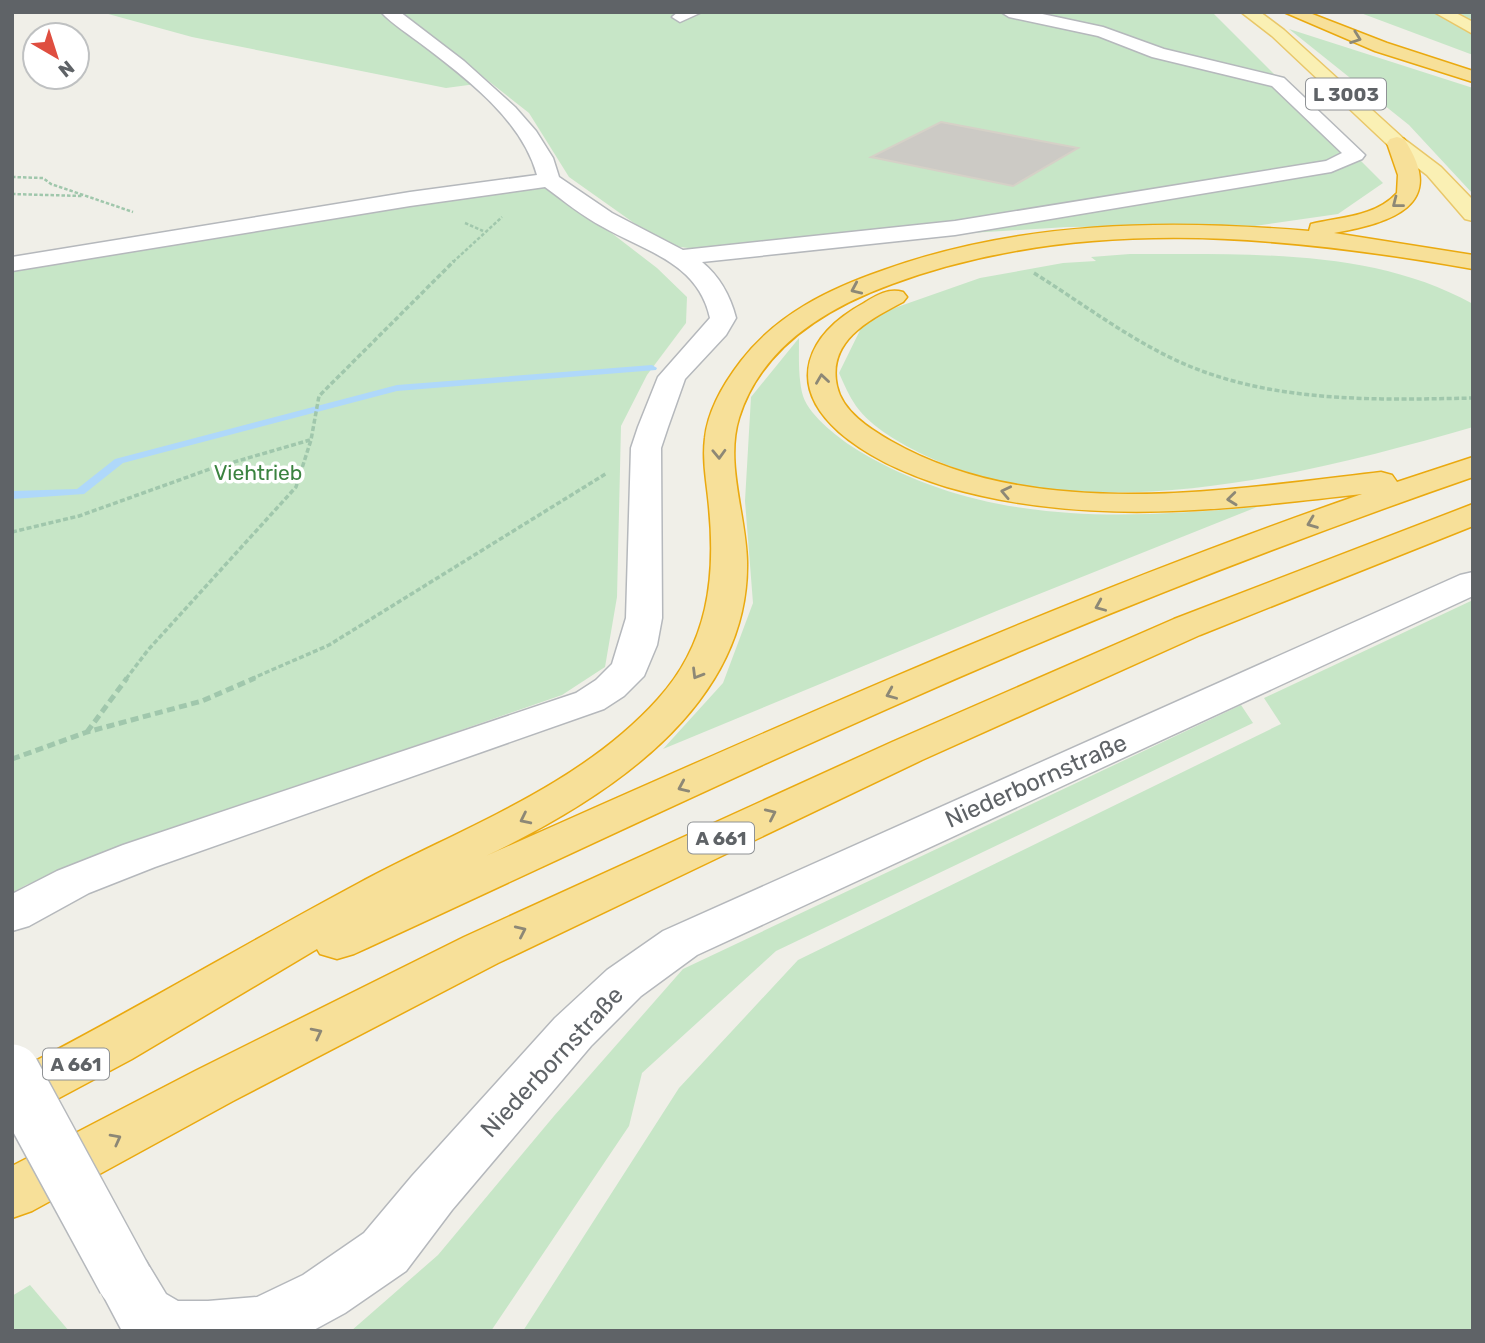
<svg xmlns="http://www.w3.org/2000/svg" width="1485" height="1343" viewBox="0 0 1485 1343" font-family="Rubik,sans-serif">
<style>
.green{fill:#c7e6c7}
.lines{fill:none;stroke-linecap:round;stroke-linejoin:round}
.stream{fill:#afd8fa;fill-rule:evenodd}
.building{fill:#cccac5;stroke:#d5d1c7;stroke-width:2}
.minor-casing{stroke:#b5b8bc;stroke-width:3}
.major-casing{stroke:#e9c769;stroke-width:3}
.highway-casing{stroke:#eaa90f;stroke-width:3}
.path-far2{stroke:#a0c7ac;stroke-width:2.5;stroke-dasharray:3.5 2;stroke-linecap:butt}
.path-far1{stroke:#a0c7ac;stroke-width:3.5;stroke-dasharray:5 2.5;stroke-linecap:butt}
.path{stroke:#a0c7ac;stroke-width:5;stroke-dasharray:8 4.5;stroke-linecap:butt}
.minor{fill:#fff;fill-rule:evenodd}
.major{fill:#faf0b4;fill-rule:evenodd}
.highway{fill:#f7e099;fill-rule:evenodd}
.minor-bridge-casing{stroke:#b5b8bc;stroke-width:58;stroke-linecap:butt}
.minor-bridge{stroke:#fff;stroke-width:55}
.oneway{stroke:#8d8876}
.labels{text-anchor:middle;stroke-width:7;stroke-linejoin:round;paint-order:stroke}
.shield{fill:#fff;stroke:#8f9295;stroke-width:2}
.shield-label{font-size:19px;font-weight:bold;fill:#5f6367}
.park-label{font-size:21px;fill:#3b8340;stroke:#fff}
.near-street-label{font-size:24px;fill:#5f6367;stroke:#fff}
</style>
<rect width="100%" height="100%" fill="#f0efe8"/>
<g class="green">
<polygon points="101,12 381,12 476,84 446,88 192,37"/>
<polygon points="401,12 1212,12 1383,183 1338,214 1255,226 1067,227 811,243 719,252 665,245 569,177 529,113"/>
<polygon points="1358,12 1473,12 1473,55"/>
<polygon points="1289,29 1473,88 1473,194 1409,125"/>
<polygon points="544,181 657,268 687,297 686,323 647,375 621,426 617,597 605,667 562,695 129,845 26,885 12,893 12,268"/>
<path d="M 1130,254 C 1244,255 1370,247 1473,304 L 1473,427 C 1309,474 1086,532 924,455 C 900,443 872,428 856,406 C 849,396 844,384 839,373 L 866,318 L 980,278 L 1063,263 L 1096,261 L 1091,257 Z"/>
<path d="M 799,338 C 799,357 798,378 803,396 C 810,417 841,440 859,451 C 985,526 1117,519 1257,507 L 999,610 L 663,749 L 723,683 L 753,603 L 745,501 L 751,397 Z"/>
<polygon points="1473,600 1473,1331 523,1331 679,1088 798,960 1281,724 1264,698"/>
<polygon points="1241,705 1253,723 776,951 642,1073 629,1126 491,1331 351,1331 438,1255 554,1116 683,969"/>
<polygon points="30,1285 69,1331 12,1331 12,1296"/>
</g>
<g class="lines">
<polygon class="stream" points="652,365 657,368 656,370 397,391 123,463 84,494 12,499 12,491 77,489 115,459 397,385"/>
</g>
<polygon class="building" points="941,122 1078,148 1013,186 871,157"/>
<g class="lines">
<defs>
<g id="minor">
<path d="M 381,12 L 400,12 L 464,61 L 515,107 L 536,131 L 553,158 L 559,177 L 612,213 L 683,250 L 955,221 L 1326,161 L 1342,153 L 1272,86 L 1152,57 L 1098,36 L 1009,17 L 1001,12 L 1033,12 L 1103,27 L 1164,49 L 1284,78 L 1365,155 L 1362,159 L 1331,172 L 955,235 L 702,262 C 720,277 730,295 736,318 L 726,335 L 685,379 L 668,427 L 661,448 L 662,618 L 657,645 L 644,676 L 624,696 L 604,709 L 155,867 L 89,893 L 29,926 L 12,931 L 12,894 L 57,871 L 123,845 L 576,693 L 596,680 L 612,664 L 626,618 L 631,448 L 638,427 L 658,377 L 710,318 C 698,263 647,252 603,227 C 582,216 564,201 545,187 L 410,206 L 12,271 L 12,257 L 410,192 L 537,175 C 522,120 467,79 424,46 C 410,35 393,25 381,12 Z"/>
<polygon points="678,12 702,12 680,22 672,17"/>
<polygon points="1473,572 1473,596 697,955 641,996 591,1046 452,1210 406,1271 345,1313 312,1331 122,1331 95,1280 104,1261 125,1253 146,1261 166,1294 178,1301 208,1301 257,1297 303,1275 364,1233 412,1176 555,1018 607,970 663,931 1460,575"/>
</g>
<g id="major">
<polygon points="1241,12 1260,12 1284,30 1404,139 1441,167 1473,200 1473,221 1465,219 1427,175 1390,147 1272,36"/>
<polygon points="1434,12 1454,12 1473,22 1473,34"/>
</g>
<g id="highway">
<polygon points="1284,12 1307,12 1387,43 1473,71 1473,82 1375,51"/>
<path d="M 1397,137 L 1404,139 C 1449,206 1390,223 1334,233 L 1473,255 L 1473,269 C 1281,235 1079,215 892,284 C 826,308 761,347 739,418 C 725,463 746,515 747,561 C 750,708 603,800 486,856 C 775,728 1064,597 1362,494 C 1223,510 1084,527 947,487 C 909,475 870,459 839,432 C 785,384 807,334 864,303 C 877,295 888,288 903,292 L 907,297 L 903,302 C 869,320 827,341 837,386 C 842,411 870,429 891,441 C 1034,523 1226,490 1381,472 L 1392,475 L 1397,482 L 1473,457 L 1473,477 C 1332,526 1193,579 1056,636 C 819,735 587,847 354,954 L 337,959 L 320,954 L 317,949 L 132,1059 L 31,1113 L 12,1120 L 12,1073 C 130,1013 243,945 359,883 C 461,828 579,787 658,699 C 708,644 716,578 709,507 C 707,484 702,461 705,438 C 708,410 724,383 741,361 C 777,314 829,289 884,270 C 1020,221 1165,219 1309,231 L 1311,224 C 1340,217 1375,217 1397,193 L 1398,175 L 1387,143 L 1390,139 Z"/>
<polygon points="1473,504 1473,526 1200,635 922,760 498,963 233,1101 32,1211 12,1218 12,1166 195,1071 464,937 892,742 1174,619"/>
</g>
</defs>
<use href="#minor" class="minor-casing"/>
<use href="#major" class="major-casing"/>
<use href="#highway" class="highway-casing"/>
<g class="path-far2">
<polyline points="12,177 43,178 51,184 133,212"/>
<polyline points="12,194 82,196"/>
<polyline points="465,223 483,231"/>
<polyline points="453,262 502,217"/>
</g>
<g class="path-far1">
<path d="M 1034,273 C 1085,305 1134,343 1189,366 C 1279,403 1378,400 1473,398"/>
<polyline points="12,532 79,516 210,469 310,440"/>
<polyline points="126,679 148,650 296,487 311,440 319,396 454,261"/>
<polyline points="251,679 329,645 607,473"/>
</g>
<g class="path">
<polyline points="87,732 127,678"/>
<polyline points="12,759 87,732 202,701 255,678"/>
</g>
<use href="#minor" class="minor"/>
<use href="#major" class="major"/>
<use href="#highway" class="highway"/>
<defs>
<polyline id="minor-bridge" points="12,1072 125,1280"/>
</defs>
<use href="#minor-bridge" class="minor-bridge-casing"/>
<use href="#minor-bridge" class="minor-bridge"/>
</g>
<defs><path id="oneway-chevron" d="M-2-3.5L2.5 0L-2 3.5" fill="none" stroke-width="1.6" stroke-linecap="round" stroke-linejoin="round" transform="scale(1.75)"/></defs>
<g class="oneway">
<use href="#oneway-chevron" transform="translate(1356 38) rotate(20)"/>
<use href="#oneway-chevron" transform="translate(1397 203) rotate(142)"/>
<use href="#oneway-chevron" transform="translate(856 289) rotate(156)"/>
<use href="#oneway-chevron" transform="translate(822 379) rotate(-98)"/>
<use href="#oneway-chevron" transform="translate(719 454) rotate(88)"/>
<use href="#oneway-chevron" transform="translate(1006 492) rotate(-168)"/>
<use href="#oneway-chevron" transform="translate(1232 499) rotate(174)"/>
<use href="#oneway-chevron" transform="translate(1312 523) rotate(159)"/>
<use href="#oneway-chevron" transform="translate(1100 606) rotate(157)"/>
<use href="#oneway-chevron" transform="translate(697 674) rotate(121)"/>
<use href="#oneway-chevron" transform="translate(891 694) rotate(157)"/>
<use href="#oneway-chevron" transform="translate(683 787) rotate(156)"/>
<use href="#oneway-chevron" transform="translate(771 814) rotate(-25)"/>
<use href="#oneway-chevron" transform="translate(525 819) rotate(154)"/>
<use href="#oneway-chevron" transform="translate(521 931) rotate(-25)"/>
<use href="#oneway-chevron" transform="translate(317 1033) rotate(-27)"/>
<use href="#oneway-chevron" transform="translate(116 1139) rotate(-28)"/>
</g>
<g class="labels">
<g class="shield">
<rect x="1306" y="78.5" width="80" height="31" rx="5"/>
<rect x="688" y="822.5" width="66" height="31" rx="5"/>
<rect x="43" y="1048.5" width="66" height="31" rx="5"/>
</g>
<g class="shield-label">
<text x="1346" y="101">L 3003</text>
<text x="721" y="845">A 661</text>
<text x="76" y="1071">A 661</text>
</g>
<g class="park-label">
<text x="258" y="480">Viehtrieb</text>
</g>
<g class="near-street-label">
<text transform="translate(1036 781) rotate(-24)" y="8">Niederbornstraße</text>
<text transform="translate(552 1062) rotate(-47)" y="8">Niederbornstraße</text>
</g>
</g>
<rect width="1485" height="1343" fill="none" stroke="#5f6367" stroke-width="28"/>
<g transform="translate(56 56) rotate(141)"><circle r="33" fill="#ffffff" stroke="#bfc1c2" stroke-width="2"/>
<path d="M0-5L12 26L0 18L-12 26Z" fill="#df4e40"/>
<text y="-10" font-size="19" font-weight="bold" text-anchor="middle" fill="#5f6367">N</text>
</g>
</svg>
